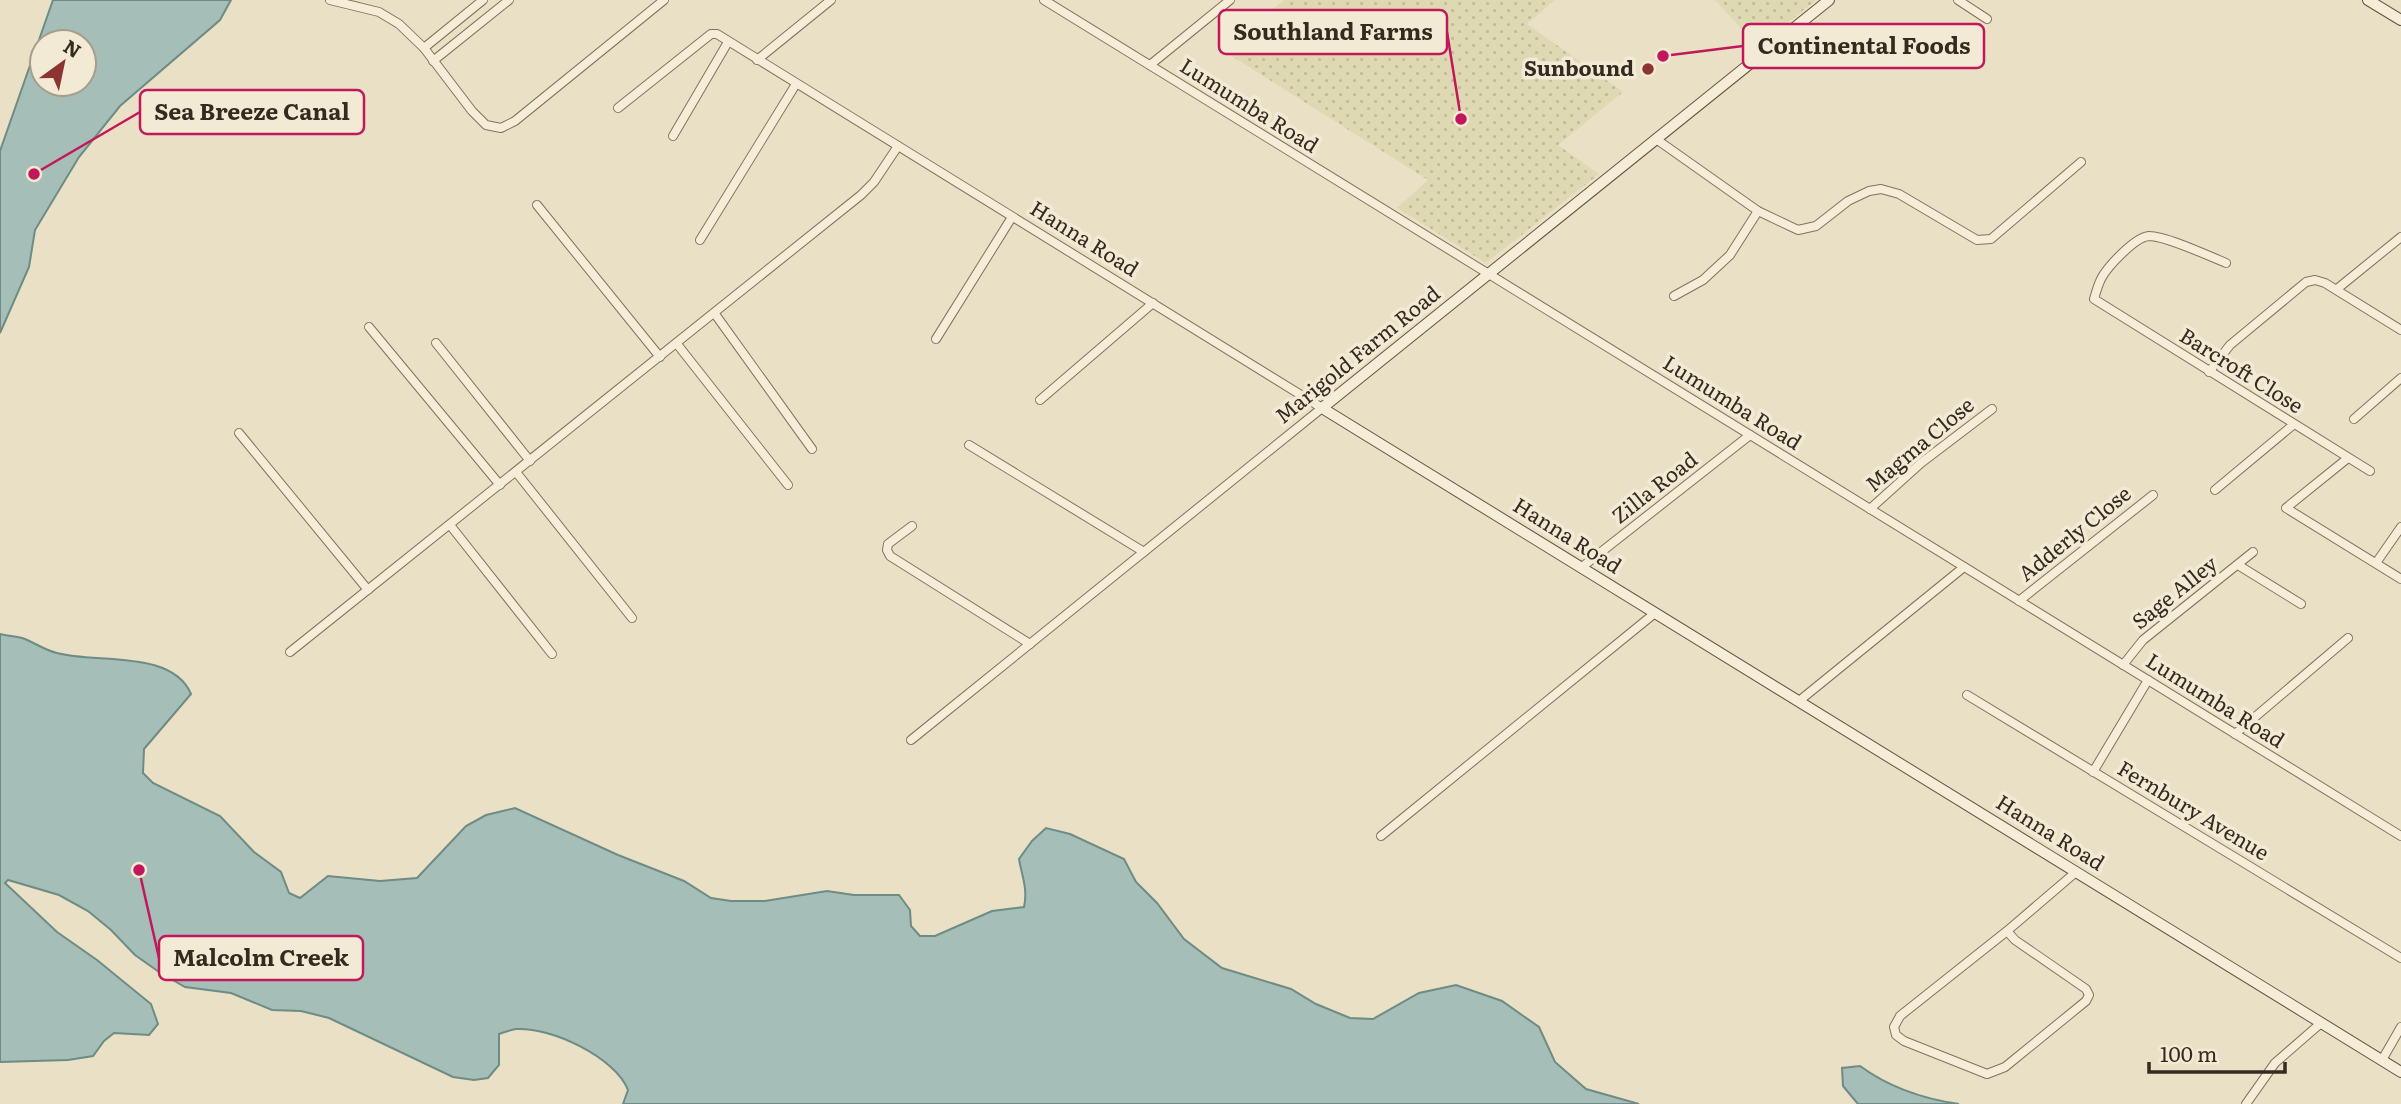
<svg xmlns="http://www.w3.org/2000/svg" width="2401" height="1104" viewBox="0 0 2401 1104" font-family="Literata,serif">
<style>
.farmland{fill:url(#farmland-dots)}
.water{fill:#a6beb8;stroke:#6e8b85;stroke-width:2;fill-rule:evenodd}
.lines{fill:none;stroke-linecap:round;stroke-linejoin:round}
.street-casing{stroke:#83725d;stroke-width:10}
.secondary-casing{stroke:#655440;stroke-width:12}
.street{stroke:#f6edd8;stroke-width:8}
.secondary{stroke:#f6edd8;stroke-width:10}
.poi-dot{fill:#8d3432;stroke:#f2ead4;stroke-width:2.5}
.labels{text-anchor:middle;stroke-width:7;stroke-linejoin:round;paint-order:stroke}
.poi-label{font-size:21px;font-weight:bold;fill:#352a1f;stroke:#f2ead4;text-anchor:end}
.street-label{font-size:21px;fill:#352a1f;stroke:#f2ead4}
.leader{fill:none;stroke:#c2185b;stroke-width:2.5}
.callout-dot{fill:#c2185b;stroke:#f2ead4;stroke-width:2.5}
.callout{fill:#f2ead4;stroke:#c2185b;stroke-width:2.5}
.callout-label{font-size:23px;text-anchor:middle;font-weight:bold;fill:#352a1f}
</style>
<defs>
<pattern id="farmland-dots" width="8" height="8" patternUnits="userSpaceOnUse" patternTransform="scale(1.75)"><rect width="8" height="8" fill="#dfd9b3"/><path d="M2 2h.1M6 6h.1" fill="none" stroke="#c0ba9a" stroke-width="1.8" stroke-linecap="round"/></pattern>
</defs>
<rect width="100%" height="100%" fill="#eae0c5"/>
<g class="farmland">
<polygon points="1284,0 1555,0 1527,24 1623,92 1558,145 1599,174 1486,263 1397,208 1428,180 1222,50"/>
<polygon points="1715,0 1816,0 1758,47"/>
</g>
<g class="water">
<path d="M 53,0 L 231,0 L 220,20 L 120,106 L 79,157 L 35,230 L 29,267 L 0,333 L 0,151 ZM 42,42 L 84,42 L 84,84 L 42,84 Z"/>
<path d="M 0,634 C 7,636 15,636 22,638 C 34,642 44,650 57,653 C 95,664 172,649 191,694 L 144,749 L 143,773 L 153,783 L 220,816 L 254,852 L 281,872 L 289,893 L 300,898 L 328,876 L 380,881 L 417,878 L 466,826 L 486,815 L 515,808 L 618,855 L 684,881 L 711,898 L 731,901 L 765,901 L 827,891 L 854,895 L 899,895 L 910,910 L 911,926 L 920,936 L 935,936 L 992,911 L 1024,907 C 1028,889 1022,876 1019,859 L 1032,841 L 1046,828 L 1070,834 L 1124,859 L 1136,882 L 1157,903 L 1184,939 L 1222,968 L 1291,989 L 1316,1004 L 1350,1018 L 1373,1019 L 1419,993 L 1456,985 L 1502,1001 L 1539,1027 L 1555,1062 L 1586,1089 L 1639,1104 L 623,1104 L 628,1090 C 615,1057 551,1027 516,1029 C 510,1030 505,1032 499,1034 L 499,1065 L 488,1078 L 474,1080 L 453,1077 L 329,1018 L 301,1011 L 272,1010 L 231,993 L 185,987 L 159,972 L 135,955 L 111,930 L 88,911 L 59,895 L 8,880 L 5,883 L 57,932 L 97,960 L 151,1004 L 158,1024 L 149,1035 L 114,1033 L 104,1041 L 93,1056 L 68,1060 L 0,1062 Z"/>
<path d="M 1860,1066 C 1890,1088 1924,1099 1959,1104 L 1858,1104 L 1843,1086 L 1842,1068 Z"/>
</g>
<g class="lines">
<defs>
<g id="street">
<polyline points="330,0 379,12 399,24 424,48 472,111 486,125 501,128 515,121 664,0"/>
<polyline points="1044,0 2401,836"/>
<polyline points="1958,0 1987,19"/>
<polyline points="424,48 483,0"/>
<polyline points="757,60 831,0"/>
<polyline points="433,61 509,0"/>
<polyline points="1150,65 1230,0"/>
<polyline points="618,108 711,34 717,34 1322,408 911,740"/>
<polyline points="673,136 728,42"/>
<polyline points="1656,139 1758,211 1798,230 1816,226 1848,201 1869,191 1881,189 1899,194 1977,240 1991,239 2081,162"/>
<polyline points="537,205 660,357"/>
<polyline points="700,240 796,84"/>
<path d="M 2226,263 C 2209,256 2166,236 2149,236 C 2135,237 2107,267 2101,279 C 2098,285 2096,292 2094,299 L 2370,471"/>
<polyline points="2337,289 2401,237"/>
<polyline points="1674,296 1703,280 1730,255 1758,211"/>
<polyline points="715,314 812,449"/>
<polyline points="369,327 500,485"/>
<polyline points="936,339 1012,217"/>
<polyline points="436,343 530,461"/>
<polyline points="677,344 788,485"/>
<polyline points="2209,372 2230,345 2306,282 2315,280 2325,283 2401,330"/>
<polyline points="1040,400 1153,303"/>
<polyline points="2354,419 2401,378"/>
<polyline points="239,433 368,590"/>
<polyline points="969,445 1144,552"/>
<polyline points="2348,458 2286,508 2401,579"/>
<polyline points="516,472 632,618"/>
<polyline points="2215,490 2293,425"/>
<polyline points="1870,509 1921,463 1992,409"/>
<polyline points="450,525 552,654"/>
<polyline points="912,526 888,544 887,550 890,556 1030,644"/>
<polyline points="2376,563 2401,527"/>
<polyline points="2238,565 2301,604"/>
<polyline points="1582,567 1750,435"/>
<polyline points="2019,601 2153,495"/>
<polyline points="290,652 861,195 874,182 898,146"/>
<polyline points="2123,665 2143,640 2253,552"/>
<polyline points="1967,695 2401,958"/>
<polyline points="1799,701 1964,567"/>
<polyline points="2235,734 2348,638"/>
<polyline points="2093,772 2148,680"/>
<polyline points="1381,836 1655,613"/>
<polyline points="2007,931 2015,940 2086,989 2089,995 2086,1001 2005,1067 1987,1074 1904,1041 1896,1035 1894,1027 1900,1016 2007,931 2076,872"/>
<polyline points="2382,1060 2401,1027"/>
<polyline points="2246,1104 2275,1063 2321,1023"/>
</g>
<g id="secondary">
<polyline points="1829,0 1322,408 2401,1072"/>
<polyline points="2368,0 2401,20"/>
</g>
</defs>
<use href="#street" class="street-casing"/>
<use href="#secondary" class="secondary-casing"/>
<use href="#street" class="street"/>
<use href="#secondary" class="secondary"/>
</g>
<circle class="poi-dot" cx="1648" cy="69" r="7"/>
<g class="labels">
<g class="poi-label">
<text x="1634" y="76">Sunbound</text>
</g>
<g class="street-label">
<text transform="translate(1249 106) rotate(32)" y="7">Lumumba Road</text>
<text transform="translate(1084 239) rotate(32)" y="7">Hanna Road</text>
<text transform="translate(1358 355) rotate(-39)" y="7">Marigold Farm Road</text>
<text transform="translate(2241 371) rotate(32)" y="7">Barcroft Close</text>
<text transform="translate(1732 403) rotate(32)" y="7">Lumumba Road</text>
<text transform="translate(1920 445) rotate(-40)" y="7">Magma Close</text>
<text transform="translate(1655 488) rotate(-38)" y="7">Zilla Road</text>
<text transform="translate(2075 534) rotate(-39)" y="7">Adderly Close</text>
<text transform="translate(1567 536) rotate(32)" y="7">Hanna Road</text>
<text transform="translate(2175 593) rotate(-39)" y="7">Sage Alley</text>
<text transform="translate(2215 701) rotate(32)" y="7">Lumumba Road</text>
<text transform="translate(2193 811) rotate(31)" y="7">Fernbury Avenue</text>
<text transform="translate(2050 833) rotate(32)" y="7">Hanna Road</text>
</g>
</g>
<path class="leader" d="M1461 119L1447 32M1663 56L1743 46M34 174L140 112M139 870L159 958"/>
<g class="callout-dot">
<circle cx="1461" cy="119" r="7"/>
<circle cx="1663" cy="56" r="7"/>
<circle cx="34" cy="174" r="7"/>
<circle cx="139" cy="870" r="7"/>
</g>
<g class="callout">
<rect x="1219" y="10" width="228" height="44" rx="7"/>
<rect x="1743" y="24" width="241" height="44" rx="7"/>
<rect x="140" y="90" width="224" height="44" rx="7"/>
<rect x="159" y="936" width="204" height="44" rx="7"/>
</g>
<g class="callout-label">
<text x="1333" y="40">Southland Farms</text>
<text x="1864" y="54">Continental Foods</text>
<text x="252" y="120">Sea Breeze Canal</text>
<text x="261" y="966">Malcolm Creek</text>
</g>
<g transform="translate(63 63) rotate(33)"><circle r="33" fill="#f2ead4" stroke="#a69d8c" stroke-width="2"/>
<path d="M0-5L12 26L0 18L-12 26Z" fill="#8d3432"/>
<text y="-10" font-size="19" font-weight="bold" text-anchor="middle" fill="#352a1f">N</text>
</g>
<path d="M2149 1062v10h136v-10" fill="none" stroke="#352a1f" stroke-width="3.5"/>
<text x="2160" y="1062" font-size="21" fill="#352a1f" stroke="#f2ead4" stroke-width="5" paint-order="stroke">100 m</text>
</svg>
